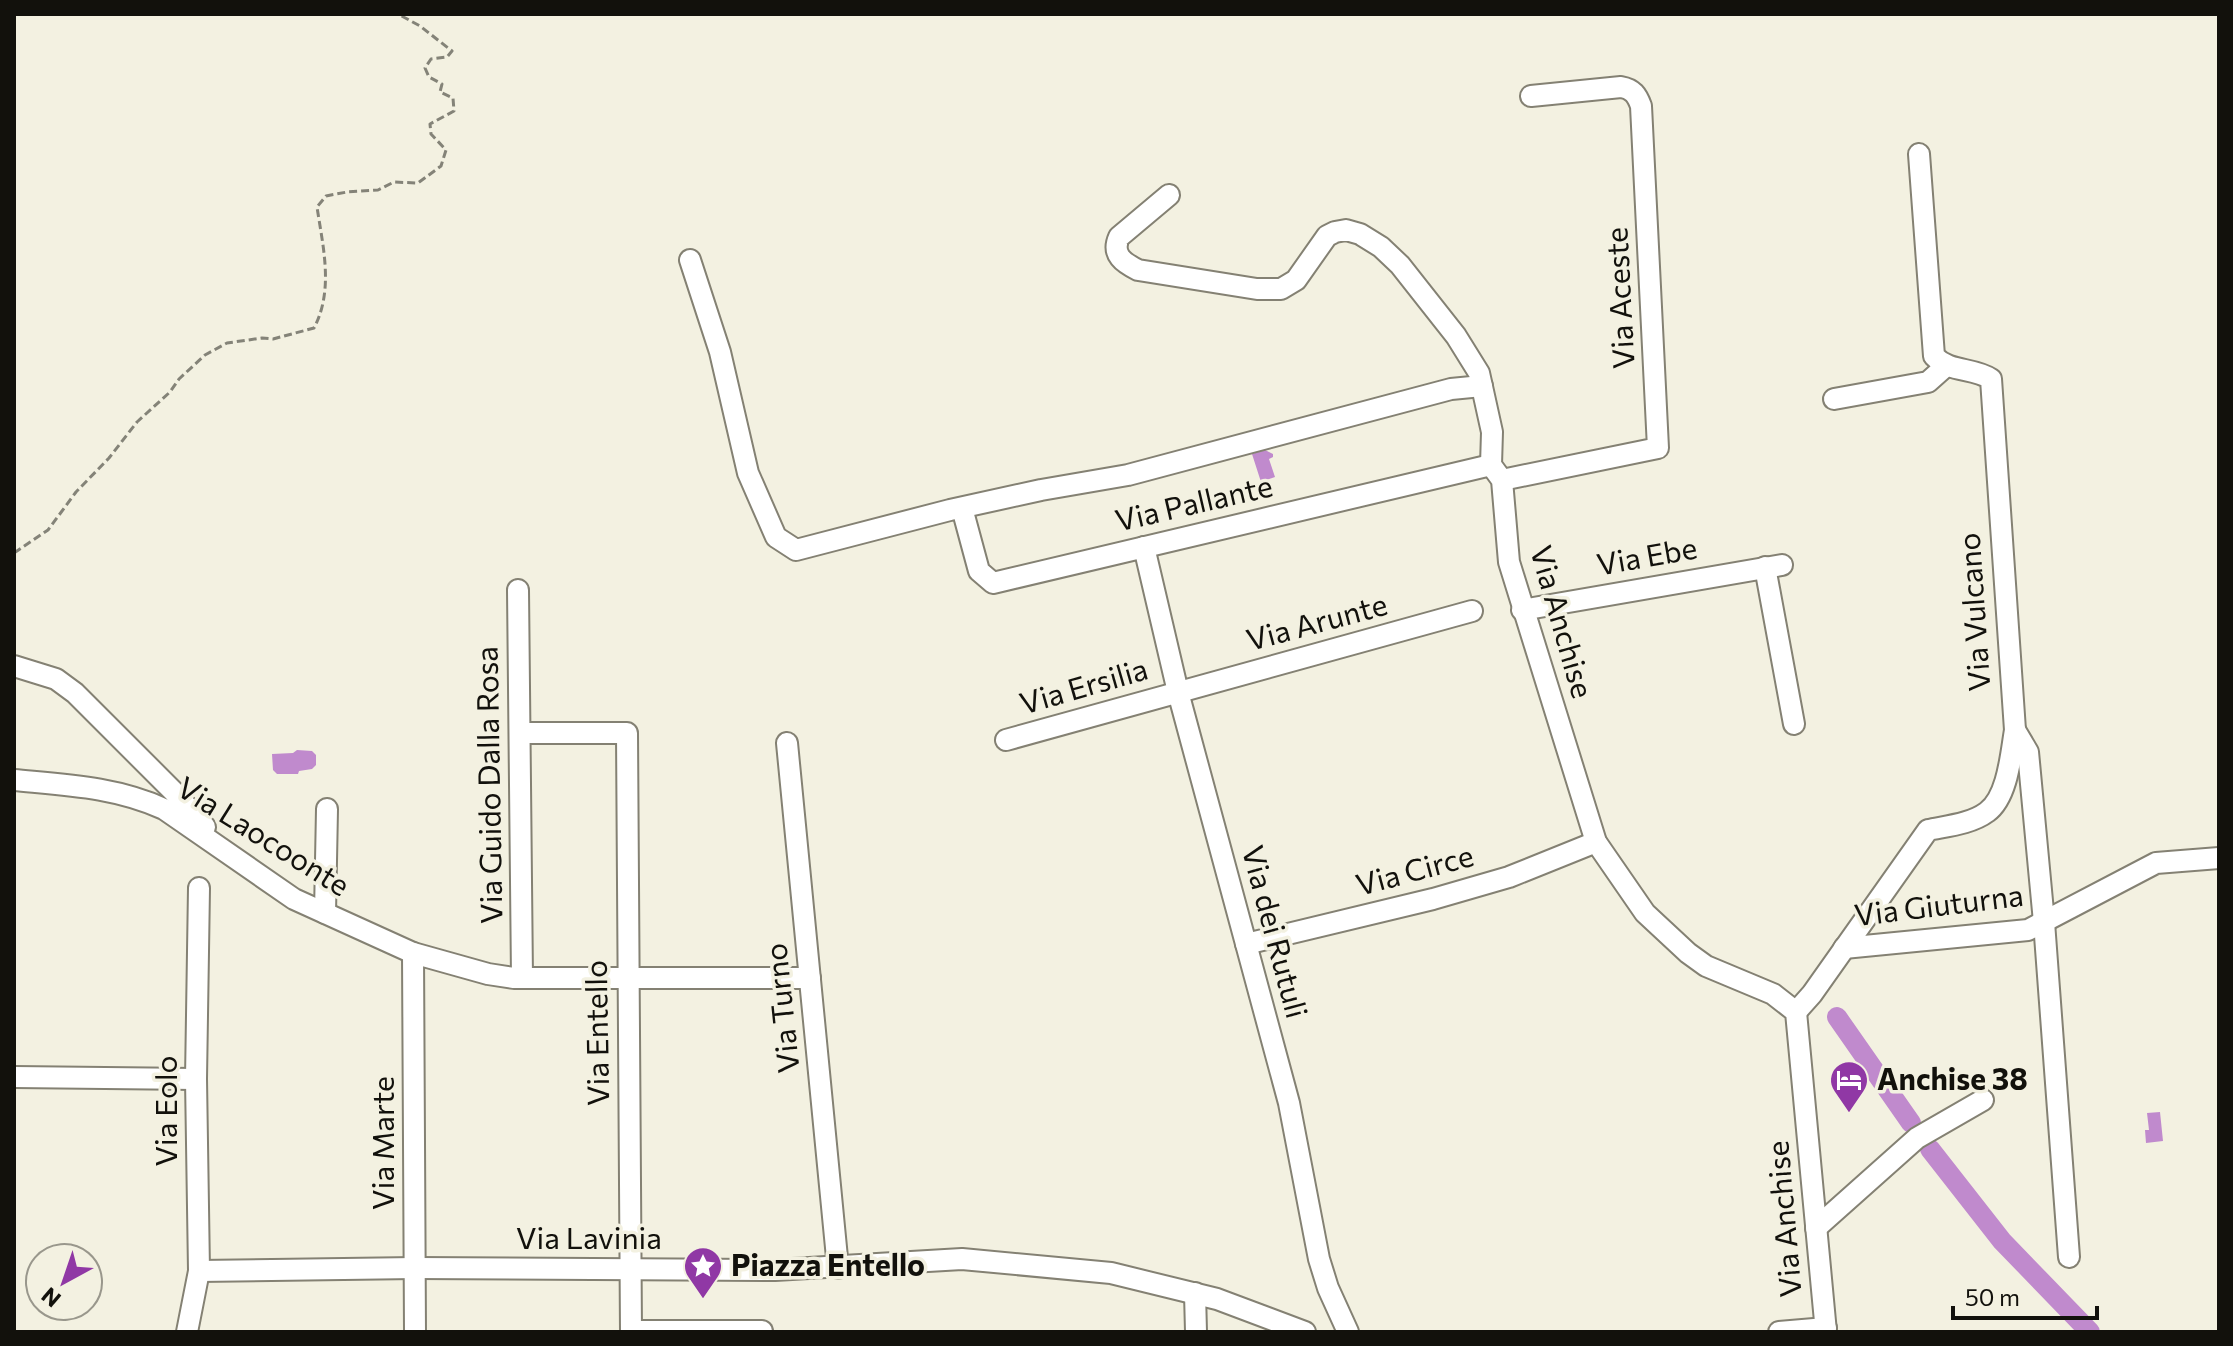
<svg xmlns="http://www.w3.org/2000/svg" width="2233" height="1346" viewBox="0 0 2233 1346" font-family="Commissioner,sans-serif">
<style>
.water{fill:#c08acd}
.lines{fill:none;stroke-linecap:round;stroke-linejoin:round}
.canal{stroke:#c08acd;stroke-width:20}
.street-casing{stroke:#848173;stroke-width:24}
.path{stroke:#848378;stroke-width:3;stroke-dasharray:8 4;stroke-linecap:butt}
.street{stroke:#fff;stroke-width:20}
.labels{text-anchor:middle;stroke-width:7;stroke-linejoin:round;paint-order:stroke}
.street-label{font-size:30px;fill:#12110c;stroke:#f3f1e1}
.poi-label{font-size:30px;font-weight:bold;fill:#12110c;stroke:#f3f1e1;text-anchor:start}
</style>
<rect width="100%" height="100%" fill="#f3f1e1"/>
<g class="water">
<polygon points="1265,450 1273,454 1273,457 1269,459 1275,477 1261,482 1252,454"/>
<polygon points="297,750 312,751 316,755 316,765 312,769 299,771 298,774 277,774 273,770 272,754 293,753"/>
<polygon points="2160,1112 2163,1141 2146,1143 2145,1130 2149,1130 2147,1113"/>
</g>
<g class="lines">
<g class="canal">
<polyline points="1837,1017 1911,1123"/>
<polyline points="1930,1149 2002,1241 2090,1332"/>
</g>
<defs>
<g id="street">
<path d="M 1169,195 L 1119,237 C 1111,255 1124,263 1138,270 L 1257,289 L 1281,289 L 1296,280 L 1327,236 L 1335,232 L 1346,230 L 1360,234 L 1381,247 L 1400,265 L 1456,336 L 1479,373 L 1492,432 L 1491,465 L 1502,480 L 1509,562 L 1596,842 L 1645,913 L 1688,953 L 1706,966 L 1773,994 L 1796,1012 L 1826,1332"/>
<polyline points="690,260 720,352 748,473 776,537 796,550 950,510 1041,490 1128,475 1451,389 1482,386"/>
<polyline points="1834,399 1928,382 1946,366"/>
<path d="M 1502,480 L 1658,448 L 1641,106 C 1637,95 1633,89 1621,87 L 1531,96"/>
<polyline points="962,508 979,571 993,583 1491,465"/>
<polyline points="1144,547 1178,692 1289,1103 1319,1259 1328,1288 1348,1332"/>
<polyline points="1765,567 1794,724"/>
<polyline points="518,590 522,978"/>
<polyline points="1522,610 1782,565"/>
<polyline points="14,666 56,679 75,693 174,792 205,827"/>
<polyline points="2015,730 2028,752 2044,922 2069,1257"/>
<polyline points="520,733 627,733 631,1332"/>
<polyline points="1006,740 1472,611"/>
<polyline points="787,743 838,1268"/>
<path d="M 14,780 C 66,785 116,787 164,809 L 294,899 L 413,953 L 488,974 L 514,978 L 810,978"/>
<polyline points="325,913 327,809"/>
<polyline points="1246,944 1433,899 1509,877 1596,842"/>
<polyline points="1844,948 2028,930 2156,863 2219,858"/>
<polyline points="413,953 415,1332"/>
<path d="M 1796,1012 L 1812,994 L 1928,830 C 1947,826 1971,824 1987,812 C 2008,797 2011,753 2015,730 L 1991,379 C 1973,367 1950,373 1934,356 L 1919,154"/>
<polyline points="14,1077 196,1079"/>
<polyline points="1816,1228 1917,1138 1983,1100"/>
<polyline points="199,1271 415,1268 775,1270 962,1259 1111,1273 1217,1299 1305,1332"/>
<polyline points="1195,1293 1196,1332"/>
<polyline points="631,1331 762,1331"/>
<polyline points="187,1332 199,1271 196,1079 199,888"/>
<polyline points="1779,1332 1826,1328"/>
</g>
</defs>
<use href="#street" class="street-casing"/>
<path class="path" d="M 14,553 L 48,530 L 76,492 L 109,458 L 137,422 L 170,392 L 179,379 L 205,355 L 227,343 L 262,338 L 273,339 L 314,328 C 334,290 323,247 317,207 L 326,196 L 347,192 L 378,190 L 394,182 L 418,183 L 441,166 L 446,150 L 431,134 L 430,124 L 454,111 L 453,98 L 440,92 L 442,84 L 429,77 L 425,68 L 431,59 L 447,57 L 452,51 L 420,26 L 398,14"/>
<use href="#street" class="street"/>
</g>
<defs>
<symbol id="hotel-pin" viewBox="-11 -11 22 30"><path d="M0 17L-7.5 6A9.5 9.5 0 1 1 7.5 6Z" fill="#9038a5" stroke="#f3f1e1"/><path d="M-6-4.5h1.5V1H6V5H4.5V3h-9V5H-6ZM-4 0a1.8 1.8 0 1 1 3.6 0ZM.5 0V-2.5h3Q6-2.5 6 0Z" fill="#fff"/></symbol>
<symbol id="sight-pin" viewBox="-11 -11 22 30"><path d="M0 17L-7.5 6A9.5 9.5 0 1 1 7.5 6Z" fill="#9038a5" stroke="#f3f1e1"/><path d="M0-6L1.8-2.2L6-1.7L2.9 1.2L3.7 5.4L0 3.3L-3.7 5.4L-2.9 1.2L-6-1.7L-1.8-2.2Z" fill="#fff"/></symbol>
</defs>
<g fill-rule="evenodd">
<use href="#hotel-pin" x="1827" y="1058" width="44" height="60"/>
<use href="#sight-pin" x="681" y="1244" width="44" height="60"/>
</g>
<g class="labels">
<g class="street-label">
<text transform="translate(1621 298) rotate(-93)" y="10">Via Aceste</text>
<text transform="translate(1194 504) rotate(-13)" y="10">Via Pallante</text>
<text transform="translate(1647 557) rotate(-10)" y="10">Via Ebe</text>
<text transform="translate(1975 612) rotate(-94)" y="10">Via Vulcano</text>
<text transform="translate(1561 622) rotate(74)" y="10">Via Anchise</text>
<text transform="translate(1317 623) rotate(-15)" y="10">Via Arunte</text>
<text transform="translate(1084 687) rotate(-16)" y="10">Via Ersilia</text>
<text transform="translate(490 785) rotate(-91)" y="10">Via Guido Dalla Rosa</text>
<text transform="translate(263 837) rotate(32)" y="10">Via Laocoonte</text>
<text transform="translate(1415 871) rotate(-15)" y="10">Via Circe</text>
<text transform="translate(1939 906) rotate(-7)" y="10">Via Giuturna</text>
<text transform="translate(1274 932) rotate(75)" y="10">Via dei Rutuli</text>
<text transform="translate(783 1008) rotate(-96)" y="10">Via Turno</text>
<text transform="translate(598 1033) rotate(-91)" y="10">Via Entello</text>
<text transform="translate(167 1111) rotate(-90)" y="10">Via Eolo</text>
<text transform="translate(384 1143) rotate(-90)" y="10">Via Marte</text>
<text transform="translate(1785 1219) rotate(-95)" y="10">Via Anchise</text>
<text x="589" y="1249">Via Lavinia</text>
</g>
<g class="poi-label">
<text x="1877" y="1090">Anchise 38</text>
<text x="731" y="1276">Piazza Entello</text>
</g>
</g>
<rect width="2233" height="1346" fill="none" stroke="#12110c" stroke-width="32"/>
<g transform="translate(64 1282) rotate(220)"><circle r="38" fill="#f3f1e1" stroke="#99978c" stroke-width="2"/>
<path d="M0-6L14 30L0 20L-14 30Z" fill="#9038a5"/>
<text y="-12" font-size="22" font-weight="bold" text-anchor="middle" fill="#12110c">N</text>
</g>
<path d="M1953 1306v12h144v-12" fill="none" stroke="#12110c" stroke-width="4"/>
<text x="1965" y="1306" font-size="24" fill="#12110c" stroke="#f3f1e1" stroke-width="6" paint-order="stroke">50 m</text>
</svg>
